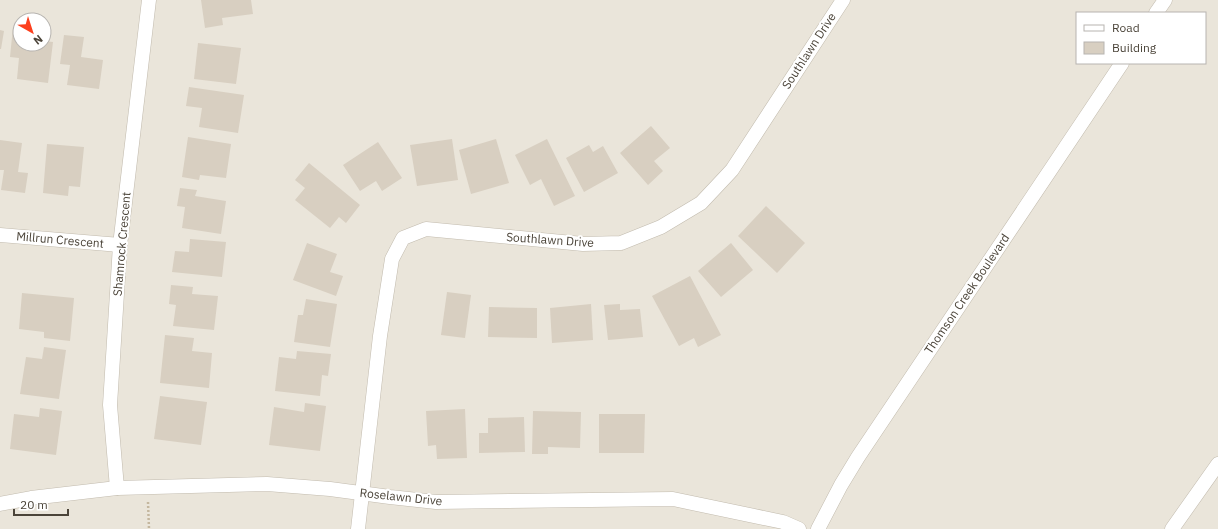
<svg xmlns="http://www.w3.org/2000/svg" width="1218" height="529" viewBox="0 0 1218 529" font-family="'IBM Plex Sans',sans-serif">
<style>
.residential{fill:#eae5da;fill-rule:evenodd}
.building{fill:#d8cfc1}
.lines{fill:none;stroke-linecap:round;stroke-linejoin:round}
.minor-casing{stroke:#c2bbae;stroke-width:15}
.path{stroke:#c4b79f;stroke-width:2.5;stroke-dasharray:2 2;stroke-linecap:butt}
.minor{stroke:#fff;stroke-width:14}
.labels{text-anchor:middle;stroke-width:4;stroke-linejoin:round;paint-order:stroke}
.street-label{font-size:12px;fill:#4b4439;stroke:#fff}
</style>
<rect width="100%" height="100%" fill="#f6f3ec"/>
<path class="residential" d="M 0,0 L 1218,0 L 1218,529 L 0,529 ZM 1077,13 L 1205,13 L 1205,63 L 1077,63 ZM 20,20 L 44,20 L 44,44 L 20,44 Z"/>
<g class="building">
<polygon points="201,0 251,0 253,14 222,18 223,25 205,28"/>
<polygon points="13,27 20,28 20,44 31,44 31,47 37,48 38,44 44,44 44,41 53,42 48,83 17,79 19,58 10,57"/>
<polygon points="0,30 4,31 1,49 0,49"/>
<polygon points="64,35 84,37 81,57 103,60 99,89 67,85 70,65 60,64"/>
<polygon points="198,43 241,48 236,84 194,79"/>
<polygon points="189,87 244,95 238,133 199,127 202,108 186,106"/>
<polygon points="651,126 670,148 654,161 663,171 648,185 620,153"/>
<polygon points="188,137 231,144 226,178 200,175 199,180 182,177"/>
<polygon points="452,139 458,180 417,186 410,145"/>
<polygon points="496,139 509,183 471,194 459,150"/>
<polygon points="547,139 575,196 554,206 541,179 530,185 515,155"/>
<polygon points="0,140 22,143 18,172 28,173 25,193 1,190 4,170 0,170"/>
<polygon points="378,142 402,178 382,191 376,181 360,191 343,165"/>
<polygon points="47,144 84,147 80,187 69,186 68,196 43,193"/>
<polygon points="589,145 593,152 603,146 618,173 584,192 566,158"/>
<polygon points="309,163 360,205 346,223 339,217 330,228 295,200 305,188 295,180"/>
<polygon points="180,188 197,190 195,196 226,201 221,234 182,228 185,207 177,206"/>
<polygon points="766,206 805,243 777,273 738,236"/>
<polygon points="190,239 226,242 222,277 172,272 175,251 189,252"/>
<polygon points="307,243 337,254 330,272 343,276 336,296 293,280"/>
<polygon points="731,243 753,270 721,297 698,271"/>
<polygon points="690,276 721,335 698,347 694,338 679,346 652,296"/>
<polygon points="171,285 193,287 192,294 218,296 214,330 173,326 176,305 169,304"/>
<polygon points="447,292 471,295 465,338 441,335"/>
<polygon points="22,293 74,298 70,341 44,338 44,332 19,329"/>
<polygon points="306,299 337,304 330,347 294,342 298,315 303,315"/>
<polygon points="591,304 593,340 552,343 550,308"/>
<polygon points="620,304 620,310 640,309 643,337 608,340 604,305"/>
<polygon points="489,307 537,308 537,338 488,337"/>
<polygon points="165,335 194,338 192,351 212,353 209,388 160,383"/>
<polygon points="44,347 66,350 59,399 20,394 26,357 42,359"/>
<polygon points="297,351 331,354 328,376 322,375 320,396 275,391 279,357 296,359"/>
<polygon points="160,396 207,402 201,445 154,439"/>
<polygon points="305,403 326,406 320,451 269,445 274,407 304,412"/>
<polygon points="40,408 62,411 56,455 10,449 14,414 39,417"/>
<polygon points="465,409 467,458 437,459 436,445 428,446 426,411"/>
<polygon points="533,411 581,412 580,448 548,447 548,454 532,454"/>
<polygon points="599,414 645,414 644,453 599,453"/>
<polygon points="524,417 525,452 479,453 479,433 488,433 488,418"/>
</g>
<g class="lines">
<defs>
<g id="minor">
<polyline points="1156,13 1165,0"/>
<polyline points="0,235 120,245"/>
<polyline points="117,488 110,405 120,245 149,0"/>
<polyline points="0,504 31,498 117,488 267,484 330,489 390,497 436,502 673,499 783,522 799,529"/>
<polyline points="358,529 380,336 392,259 403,238 426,229 583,244 621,243 661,227 701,203 732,170 843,0"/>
<polyline points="818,529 841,485 858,457 1122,63"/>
<polyline points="1172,529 1218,464"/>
</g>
</defs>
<use href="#minor" class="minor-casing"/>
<polyline class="path" points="148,502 149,529"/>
<use href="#minor" class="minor"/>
</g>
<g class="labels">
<g class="street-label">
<text transform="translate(809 51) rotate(-57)" y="4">Southlawn Drive</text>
<text transform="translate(60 240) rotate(5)" y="4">Millrun Crescent</text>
<text transform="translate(550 240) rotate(4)" y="4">Southlawn Drive</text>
<text transform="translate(122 244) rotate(-85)" y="4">Shamrock Crescent</text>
<text transform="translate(967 294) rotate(-56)" y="4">Thomson Creek Boulevard</text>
<text transform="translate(401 497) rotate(6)" y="4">Roselawn Drive</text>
</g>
</g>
<rect x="1076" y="12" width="130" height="52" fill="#ffffff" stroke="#b7b4b0"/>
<rect x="1084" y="25" width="20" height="6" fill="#ffffff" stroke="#b7b4b0"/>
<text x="1112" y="32" font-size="12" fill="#4b4439">Road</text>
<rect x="1084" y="42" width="20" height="12" fill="#d8cfc1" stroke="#b7b4b0"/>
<text x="1112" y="52" font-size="12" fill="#4b4439">Building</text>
<g transform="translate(32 32) rotate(141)"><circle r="19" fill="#ffffff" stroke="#b7b4b0"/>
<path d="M0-3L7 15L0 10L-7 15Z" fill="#fc3f1d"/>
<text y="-6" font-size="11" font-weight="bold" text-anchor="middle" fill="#4b4439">N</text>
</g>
<path d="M14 509v6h54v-6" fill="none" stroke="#4b4439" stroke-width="2"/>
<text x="20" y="509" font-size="12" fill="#4b4439" stroke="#ffffff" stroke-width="3" paint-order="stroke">20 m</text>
</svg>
